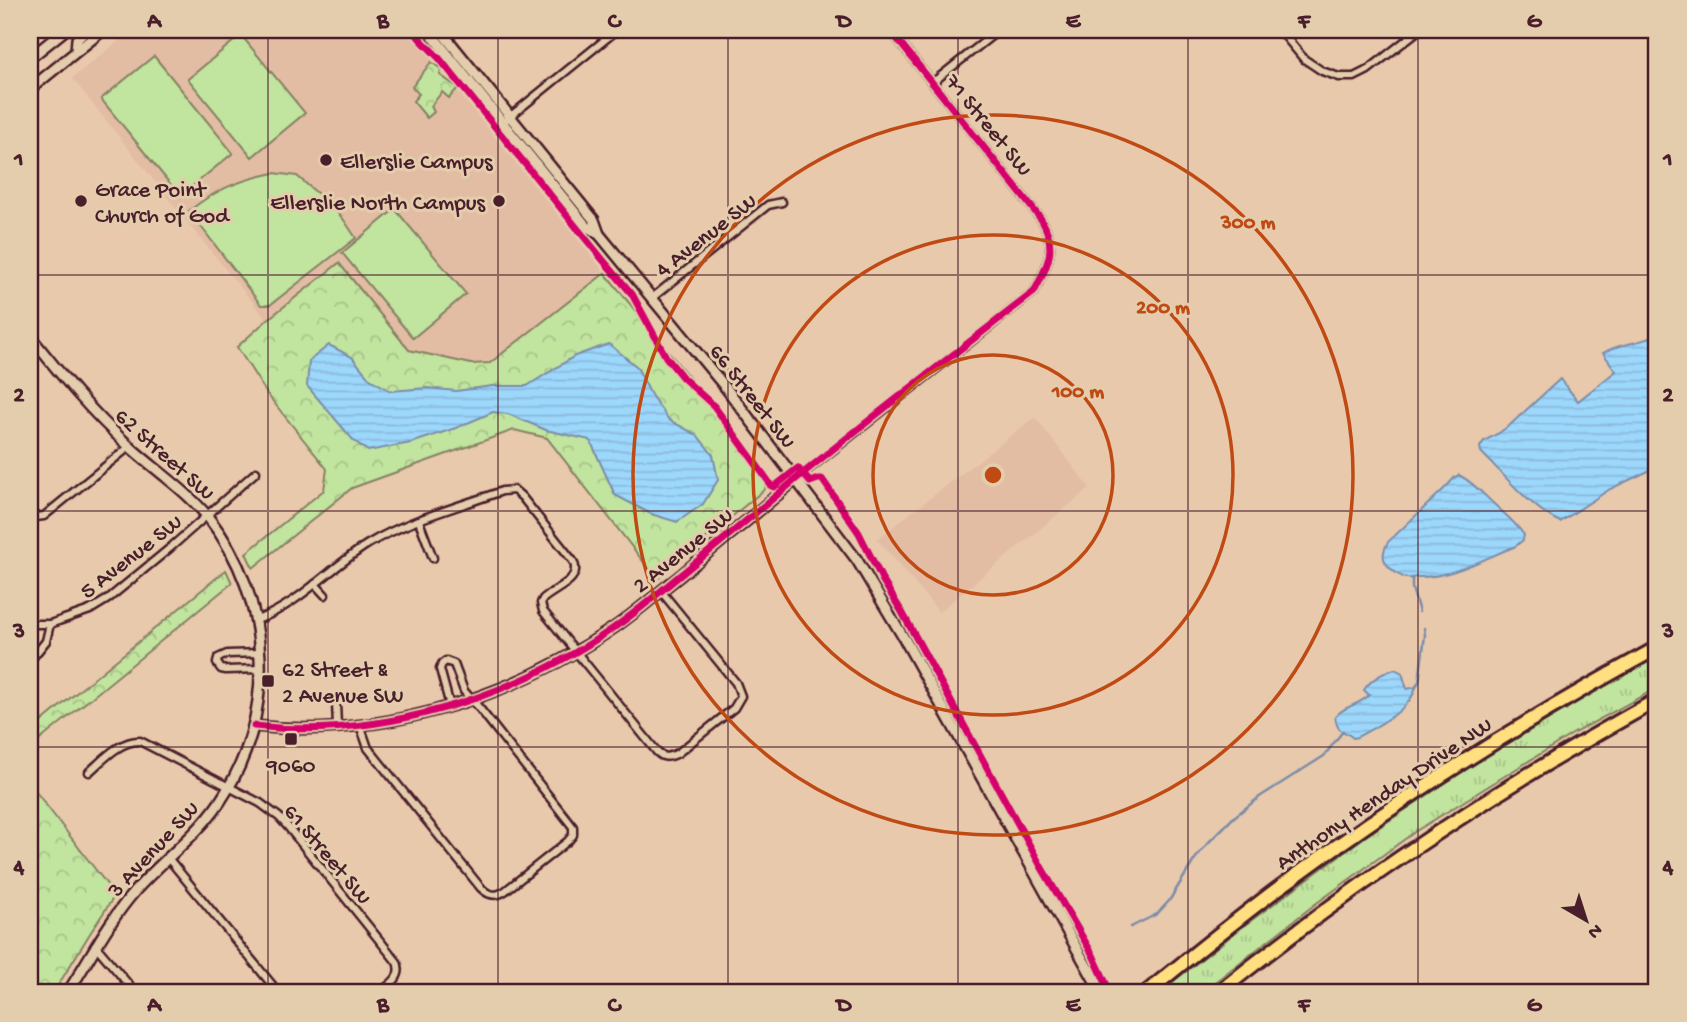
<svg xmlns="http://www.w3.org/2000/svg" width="1687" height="1022" viewBox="0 0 1687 1022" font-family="'Gochi Hand',sans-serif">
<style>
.built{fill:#e3bca4}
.grass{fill:url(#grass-tufts);stroke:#868264;stroke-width:2}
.park{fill:url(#park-crowns);stroke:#868264;stroke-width:2}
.pitch{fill:#c1e49e;stroke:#868264;stroke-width:2}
.water{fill:url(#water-rules);stroke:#7b8da8;stroke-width:2}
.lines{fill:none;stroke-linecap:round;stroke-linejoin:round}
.stream{stroke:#7b8da8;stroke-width:2.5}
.street-casing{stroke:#4a1f2b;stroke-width:11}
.secondary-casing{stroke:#4a1f2b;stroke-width:14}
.highway-casing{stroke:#4a1f2b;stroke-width:18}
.street{stroke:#e3cdac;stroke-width:6}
.secondary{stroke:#e3cdac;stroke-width:9}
.highway{stroke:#ffdf80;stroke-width:12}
.cycleway-casing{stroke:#e3cdac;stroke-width:11}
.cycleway{stroke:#d6006c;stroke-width:7}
.grid{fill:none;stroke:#4a1f2b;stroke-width:2;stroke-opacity:0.55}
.ring{fill:none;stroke:#c04a14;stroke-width:3.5}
.poi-dot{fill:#4a1f2b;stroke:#e3cdac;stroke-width:2.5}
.labels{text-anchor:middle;stroke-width:6;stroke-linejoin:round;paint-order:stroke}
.street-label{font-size:23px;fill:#4a1f2b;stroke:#e3cdac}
.poi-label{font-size:23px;fill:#4a1f2b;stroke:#e3cdac;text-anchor:start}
.centre{fill:#c04a14;stroke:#e3cdac;stroke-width:3.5}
.ring-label{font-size:21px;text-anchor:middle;font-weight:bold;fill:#c04a14;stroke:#e3cdac;stroke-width:6;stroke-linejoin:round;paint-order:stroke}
.neatline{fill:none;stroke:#4a1f2b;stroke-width:2.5}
.grid-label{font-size:23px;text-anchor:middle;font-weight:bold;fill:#4a1f2b}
</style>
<defs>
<pattern id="grass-tufts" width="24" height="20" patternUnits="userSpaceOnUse" patternTransform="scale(1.75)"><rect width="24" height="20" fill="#c1e49e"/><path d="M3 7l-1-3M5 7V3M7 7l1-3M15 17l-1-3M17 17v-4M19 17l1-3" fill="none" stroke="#a7c388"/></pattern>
<pattern id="park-crowns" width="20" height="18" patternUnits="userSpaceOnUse" patternTransform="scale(1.75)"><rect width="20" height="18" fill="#c1e49e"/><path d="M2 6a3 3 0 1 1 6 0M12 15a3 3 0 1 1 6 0" fill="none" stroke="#a7c388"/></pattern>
<pattern id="water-rules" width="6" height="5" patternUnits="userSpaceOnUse" patternTransform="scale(1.75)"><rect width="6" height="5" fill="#9cd7fc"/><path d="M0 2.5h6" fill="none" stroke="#88b8d8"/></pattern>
</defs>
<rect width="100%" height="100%" fill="#e9c9ac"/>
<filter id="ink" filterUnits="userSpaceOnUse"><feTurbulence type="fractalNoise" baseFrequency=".0143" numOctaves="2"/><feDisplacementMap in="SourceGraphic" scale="14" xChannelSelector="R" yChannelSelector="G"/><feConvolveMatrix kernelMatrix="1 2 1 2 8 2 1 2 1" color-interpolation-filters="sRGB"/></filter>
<g filter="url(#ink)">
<g class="built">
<polygon points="133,30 408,30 605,273 490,363 471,364 409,350 339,263 267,320 204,243 72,78"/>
<polygon points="1035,417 1090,488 939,612 877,539"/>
</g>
<polygon class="grass" points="1657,654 1657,688 1574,733 1416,831 1314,905 1202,992 1160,992 1245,925 1366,836 1471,766"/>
<g class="park">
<polygon points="431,62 441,69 440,75 458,88 449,98 442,92 431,106 434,112 427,118 413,101 419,94 412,87"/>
<polygon points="339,263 409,350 471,364 490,363 605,273 738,438 766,483 765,489 657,579 547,438 514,430 352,488 253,568 246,553 324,490 327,469 267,394 237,347 267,320"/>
<polygon points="226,570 232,583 30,748 30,731"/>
<polygon points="30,784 115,895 89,935 54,992 30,992"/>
</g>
<g class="pitch">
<polygon points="241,35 305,113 252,157 188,79"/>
<polygon points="154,56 233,153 180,196 101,99"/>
<path d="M 274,173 L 297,176 L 332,206 L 344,220 L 356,238 L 270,305 L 261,305 L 189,211 C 216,189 240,180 274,173 Z"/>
<polygon points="395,209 466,294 413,338 342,253"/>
</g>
<g class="water">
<path d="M 1657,334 L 1657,467 L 1610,489 L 1560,522 C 1532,509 1503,474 1481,452 L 1480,447 L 1484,441 L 1499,433 L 1510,425 L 1560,379 L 1578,401 L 1616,371 L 1603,353 C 1620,342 1640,345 1657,334 Z"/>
<polygon points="609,344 637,367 651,395 669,420 697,435 713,455 718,480 703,504 677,522 651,514 615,495 590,440 546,430 508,414 493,412 456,428 411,443 368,451 354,441 307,386 309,361 329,345 352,357 370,379 391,391 427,388 456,391 492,386 527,386 575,356"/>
<path d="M 1459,475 C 1474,483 1483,494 1495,505 C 1506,515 1516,523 1524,535 L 1523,540 L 1516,546 C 1485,558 1451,578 1418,577 C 1411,577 1414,579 1407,578 C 1401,577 1394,572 1389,567 C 1381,559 1383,551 1388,542 L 1446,487 L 1455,477 Z"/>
<path d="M 1395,669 L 1402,673 L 1407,689 L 1416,687 C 1411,710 1377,726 1357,737 L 1353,738 C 1342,728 1339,736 1335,717 C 1344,705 1359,706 1369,695 L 1364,690 C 1371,679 1382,673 1395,669 Z"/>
</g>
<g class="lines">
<g class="stream">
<polyline points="1412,578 1412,588 1419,612"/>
<polyline points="1415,688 1419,682 1425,635 1424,628"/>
<polyline points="1131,927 1157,914 1169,901 1195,859 1208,843 1234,817 1261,796 1324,756 1343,731"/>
<polyline points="1016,992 1019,989"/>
</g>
<defs>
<g id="street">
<polyline points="1280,30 1304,59 1322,71 1339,77 1354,77 1368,70 1419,30"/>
<polyline points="932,83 999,30"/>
<polyline points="507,119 617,30"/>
<polyline points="652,298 768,205 782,202"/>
<path d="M 795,480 L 1034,292 C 1048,265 1058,247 1041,219 L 890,30"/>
<polyline points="30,516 36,517 44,516 129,447"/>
<polyline points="419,521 433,558"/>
<polyline points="315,584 325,595"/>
<path d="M 257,620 C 299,604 330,568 368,544 C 408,520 458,507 502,491 L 514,490 L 522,497 L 573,561 C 583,580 555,588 543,599 L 541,603 L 543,611 L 657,752 C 664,759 670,757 678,753 L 734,708 L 741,696 L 736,683 L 661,591"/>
<polyline points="30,624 50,624"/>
<polyline points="260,653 227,654 218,658 217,663 221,669 226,670 260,669"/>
<polyline points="30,661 46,641 50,624 90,610 108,599 170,548 256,472"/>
<polyline points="336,703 337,726"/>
<path d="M 360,725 L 368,748 L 481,888 C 489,896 496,897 505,891 L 568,841 L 573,835 L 573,827 L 480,709 L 464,691 L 454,664 L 446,661 L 442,664 L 440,669 L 450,706"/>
<path d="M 89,772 C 103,760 120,740 140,741 L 260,803 L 279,817 L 289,828 L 397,962 C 403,977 391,984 380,992"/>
<polyline points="168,858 278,992"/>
<polyline points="95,945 135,992"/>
</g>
<g id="secondary">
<polyline points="428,30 586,226 599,234 726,388 857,560 905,640 1101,992"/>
<polyline points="440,30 594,220 599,234"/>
<polyline points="76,51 77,39 87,30"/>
<polyline points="30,58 65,30"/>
<polyline points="30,89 103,30"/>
<path d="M 30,336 C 61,375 92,413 129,446 C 155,470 185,489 208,517 C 273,599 278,716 219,803 C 196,837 162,860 135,891 C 108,922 90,958 68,992"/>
<path d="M 254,726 C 379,740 512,698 615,627 C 638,611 659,592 681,575 C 719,543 758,512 795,480"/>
</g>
<g id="highway">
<path d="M 1147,992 C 1189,958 1232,923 1276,890 C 1397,800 1525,720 1657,648"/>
<path d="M 1219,992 C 1356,882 1503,785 1657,700"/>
</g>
</defs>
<use href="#street" class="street-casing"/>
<use href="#secondary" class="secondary-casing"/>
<use href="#highway" class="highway-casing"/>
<use href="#street" class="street"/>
<use href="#secondary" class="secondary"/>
<use href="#highway" class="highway"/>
<defs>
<g id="cycleway">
<polyline points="413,30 421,40 439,58 603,260 632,294 666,357 683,378 714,406 769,482 770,485 774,487 798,468 810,482 818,479 822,479 859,533 883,581 902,612 1042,868 1093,955 1110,992"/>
<path d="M 254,726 C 379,740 513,698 615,627 C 637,612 657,594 678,577 C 717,545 757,512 796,479 C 874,415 954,354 1034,292 C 1048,265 1058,247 1041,219 L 890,30"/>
</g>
</defs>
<use href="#cycleway" class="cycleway-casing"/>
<use href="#cycleway" class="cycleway"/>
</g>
</g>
<path class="grid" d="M 268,30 L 268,992M 498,30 L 498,992M 728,30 L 728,992M 958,30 L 958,992M 1188,30 L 1188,992M 1418,30 L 1418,992M 30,275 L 1657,275M 30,511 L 1657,511M 30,747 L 1657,747"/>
<g class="ring">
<circle cx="993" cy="475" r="120"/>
<circle cx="993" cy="475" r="240"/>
<circle cx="993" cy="475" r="360"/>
</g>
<g class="poi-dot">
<circle cx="326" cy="160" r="7"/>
<circle cx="81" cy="201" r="7"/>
<circle cx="499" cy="201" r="7"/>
<rect x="261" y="674" width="14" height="14" rx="3.5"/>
<rect x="284" y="732" width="14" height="14" rx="3.5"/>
</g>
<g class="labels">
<g class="street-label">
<text transform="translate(990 124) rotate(51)" y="8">71 Street SW</text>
<text transform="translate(705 234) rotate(-38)" y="8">4 Avenue SW</text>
<text transform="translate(754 395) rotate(52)" y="8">66 Street SW</text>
<text transform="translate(166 453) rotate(42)" y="8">62 Street SW</text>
<text transform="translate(682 549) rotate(-39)" y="8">2 Avenue SW</text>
<text transform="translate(130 555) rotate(-38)" y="8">5 Avenue SW</text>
<text transform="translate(1383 792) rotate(-34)" y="8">Anthony Henday Drive NW</text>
<text transform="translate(152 848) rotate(-47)" y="8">3 Avenue SW</text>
<text transform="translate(329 853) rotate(50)" y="8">61 Street SW</text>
</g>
<g class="poi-label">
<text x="340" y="168">Ellerslie Campus</text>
<text x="95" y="196">Grace Point<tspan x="95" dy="26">Church of God</tspan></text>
<text x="485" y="209" text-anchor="end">Ellerslie North Campus</text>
<text x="282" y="676">62 Street &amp;<tspan x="282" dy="26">2 Avenue SW</tspan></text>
<text x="291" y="772" text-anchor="middle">9060</text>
</g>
</g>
<circle cx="993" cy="475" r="10" class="centre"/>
<g class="ring-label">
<text x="1248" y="228">300 m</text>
<text x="1163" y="313">200 m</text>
<text x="1078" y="397">100 m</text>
</g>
<rect width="1687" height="1022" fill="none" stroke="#e3cdac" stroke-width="77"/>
<g transform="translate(1586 920) rotate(141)" stroke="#e3cdac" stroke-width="5" paint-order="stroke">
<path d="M0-5L12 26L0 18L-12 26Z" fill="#4a1f2b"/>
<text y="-10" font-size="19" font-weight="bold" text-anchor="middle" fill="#4a1f2b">N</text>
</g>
<rect x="38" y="38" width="1610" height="946" class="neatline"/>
<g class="grid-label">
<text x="154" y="27">A</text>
<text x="383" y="27">B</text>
<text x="614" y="27">C</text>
<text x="844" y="27">D</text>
<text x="1073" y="27">E</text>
<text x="1304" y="27">F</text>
<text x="1534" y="27">G</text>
<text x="19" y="165">1</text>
<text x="1668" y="165">1</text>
<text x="19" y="401">2</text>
<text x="1668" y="401">2</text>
<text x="19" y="637">3</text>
<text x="1668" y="637">3</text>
<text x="19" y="873">4</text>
<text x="1668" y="873">4</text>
<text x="154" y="1011">A</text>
<text x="383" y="1011">B</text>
<text x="614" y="1011">C</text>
<text x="844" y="1011">D</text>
<text x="1073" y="1011">E</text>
<text x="1304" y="1011">F</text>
<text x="1534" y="1011">G</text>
</g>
</svg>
